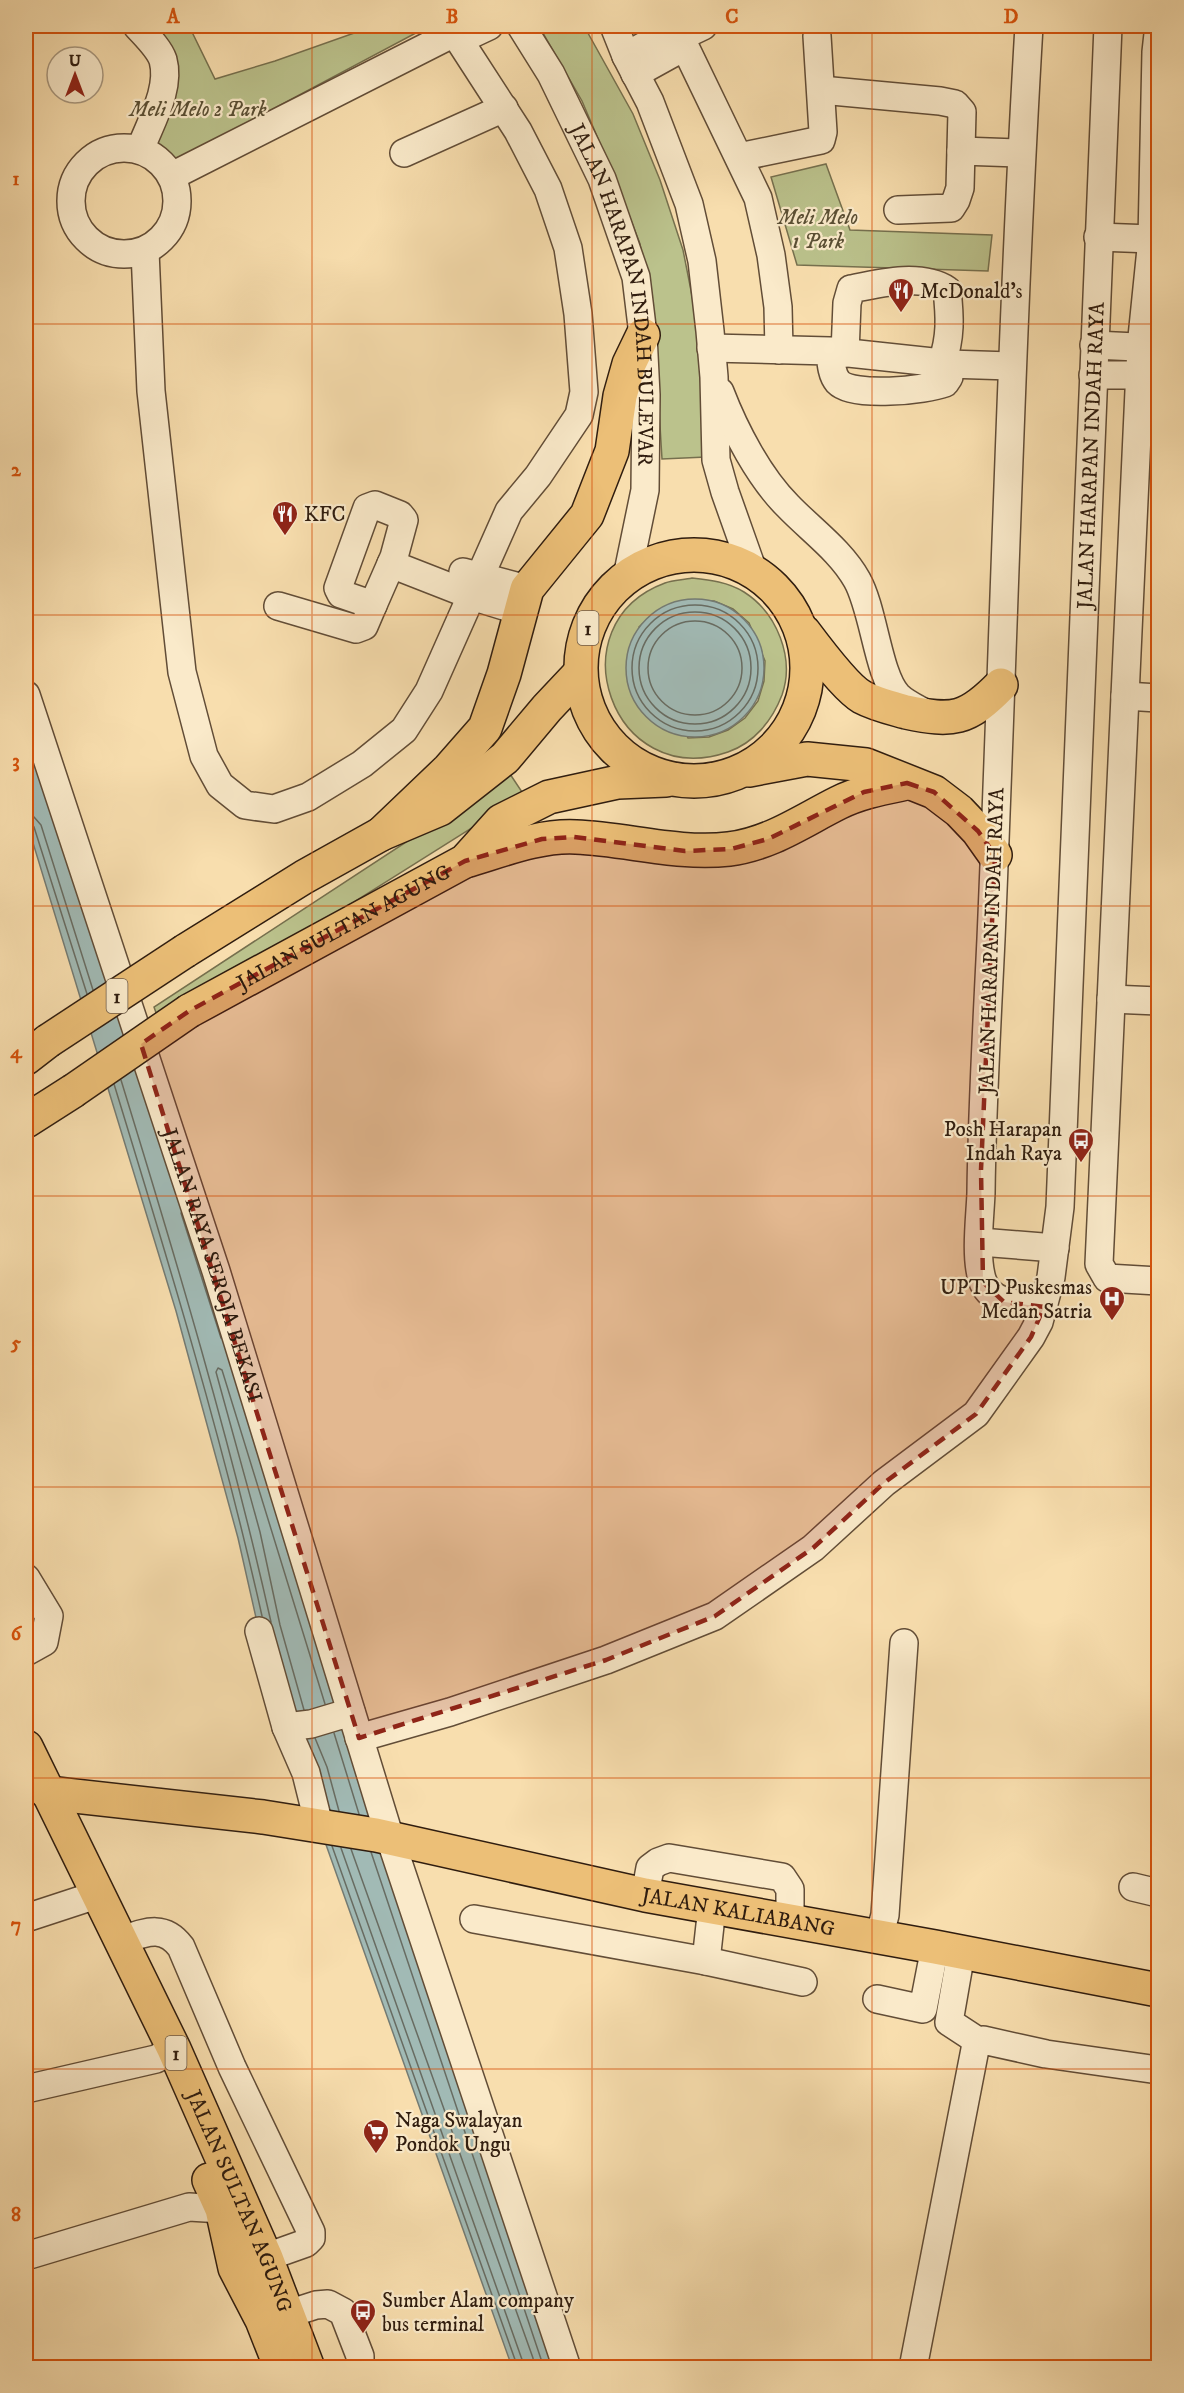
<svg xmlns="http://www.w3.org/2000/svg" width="1184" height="2393" viewBox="0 0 1184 2393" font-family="'IM FELL DW Pica',serif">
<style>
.green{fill:#bbc28c;stroke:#76704e;stroke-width:1.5;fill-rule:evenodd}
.water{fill:#a1bab5;stroke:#747b73;stroke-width:1.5}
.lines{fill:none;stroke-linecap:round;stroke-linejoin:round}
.shore{stroke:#686c62;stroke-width:1.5}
.minor-casing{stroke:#624d37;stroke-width:30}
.major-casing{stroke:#301d0f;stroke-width:36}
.highway-casing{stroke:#301d0f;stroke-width:36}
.minor{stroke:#faeaca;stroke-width:27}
.major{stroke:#ecbf77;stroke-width:33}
.highway{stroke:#ecbf77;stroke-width:33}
.highway-bridge-casing{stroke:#301d0f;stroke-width:36;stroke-linecap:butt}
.highway-bridge{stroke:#ecbf77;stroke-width:33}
.marked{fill:#8f2418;fill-opacity:0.2;stroke:#8f2418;stroke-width:4.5;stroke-dasharray:12 8;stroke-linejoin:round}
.grid{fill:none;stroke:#d6530c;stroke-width:1.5;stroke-opacity:0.55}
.labels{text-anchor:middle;stroke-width:4.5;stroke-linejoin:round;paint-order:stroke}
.shield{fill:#faeaca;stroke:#6d5a47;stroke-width:1.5}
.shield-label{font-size:20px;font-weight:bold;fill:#301d0f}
.park-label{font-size:21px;font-style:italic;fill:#5a4f34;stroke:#faeaca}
.poi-label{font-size:21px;fill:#301d0f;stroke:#faeaca;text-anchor:start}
.street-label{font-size:21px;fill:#301d0f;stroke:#faeaca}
.neatline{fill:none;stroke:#d6530c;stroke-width:2}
.grid-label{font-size:20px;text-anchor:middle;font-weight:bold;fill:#d6530c}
</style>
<rect width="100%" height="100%" fill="#f8deae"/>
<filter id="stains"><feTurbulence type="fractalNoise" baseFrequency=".00333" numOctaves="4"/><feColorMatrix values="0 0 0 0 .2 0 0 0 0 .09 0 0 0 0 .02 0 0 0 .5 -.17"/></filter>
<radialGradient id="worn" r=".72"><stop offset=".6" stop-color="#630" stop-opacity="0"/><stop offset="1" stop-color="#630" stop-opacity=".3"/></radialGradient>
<g class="green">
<polygon points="148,26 189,26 215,79 275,61 374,26 429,26 175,161 153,138 166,96"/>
<polygon points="539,26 584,26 633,114 660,180 683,250 696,316 706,457 662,459 654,326 640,244 614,176 582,101"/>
<polygon points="826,164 850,230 992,235 988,271 797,265 771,177"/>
<path d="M 692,578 C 710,580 728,582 744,592 C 777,613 795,658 782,695 C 772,721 754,743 728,752 C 612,792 554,624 665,583 C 673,580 683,580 692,578 ZM 714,601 L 733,609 L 749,623 L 765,661 L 764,681 L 758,701 L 745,718 L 728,730 L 709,737 L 688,738 L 639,627 C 666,600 677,602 714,601 Z"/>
<polygon points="510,774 524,795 160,1024 154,1007"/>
</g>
<g class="water">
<circle cx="695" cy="668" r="69"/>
<polygon points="26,693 567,2367 512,2367 319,1825 259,1631 238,1538 176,1311 26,820"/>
</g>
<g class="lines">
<g class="shore">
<circle cx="695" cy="668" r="63"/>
<circle cx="695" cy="668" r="56"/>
<circle cx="695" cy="668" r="47"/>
<polyline points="26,815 34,817 41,825 93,990"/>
<polyline points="26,823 31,823 34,827 87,994"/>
<path d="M 121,1080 C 176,1259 230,1439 271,1622"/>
<path d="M 114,1084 C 168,1260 222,1437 262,1616"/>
<polyline points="181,1213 221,1338"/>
<polyline points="304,1710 280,1625 260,1532 216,1372 218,1368 222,1370 325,1704"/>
<polyline points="334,1733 359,1814"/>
<polyline points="315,1738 327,1767 339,1811"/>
<polyline points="332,1846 518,2368"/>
<polyline points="341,1848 525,2368"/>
<polyline points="351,1849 533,2358 534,2368"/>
<polyline points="371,1852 544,2368"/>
</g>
<defs>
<g id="minor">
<path d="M 137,26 C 145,35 159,48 163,60 C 171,89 150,123 140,150"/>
<path id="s1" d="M 521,26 L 551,74 L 602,179 L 636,277 L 643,335 L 646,395 L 645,490 L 627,577"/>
<polyline points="614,26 626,56 650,102 689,204 702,261 710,331 714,377 716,460 725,492 753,571"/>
<polyline points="675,26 758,198 771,255 778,307 779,350"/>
<path d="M 1029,26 C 1011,330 1004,635 991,939 C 987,1024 982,1108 981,1193 C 980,1218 975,1255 982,1279 C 990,1306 1021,1304 1044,1307"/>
<polyline points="454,33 472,34 489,26"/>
<polyline points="1158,34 1156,52 1152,239 1141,347 1099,1264 1107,1278 1158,1281"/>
<polyline points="626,56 660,37 682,36 703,26"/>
<polyline points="635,74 673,53 682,36"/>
<polyline points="821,90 940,101 955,104 962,112 960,188 956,200 951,208 898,210"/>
<circle cx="124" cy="201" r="53"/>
<polyline points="961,151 1021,153"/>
<polyline points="404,153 504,108"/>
<polyline points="739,157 821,140 823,132 817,36"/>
<polyline points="172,176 454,33 460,26"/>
<polyline points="1098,237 1152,239"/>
<polyline points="145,251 151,391 182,672 204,756 220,785 245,805 274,809 308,797 362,764 404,730 429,691 509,511 538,476 579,415 584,392 578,314 568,248 548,189 518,131 450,26"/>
<polyline points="1094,345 1158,348"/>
<path d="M 711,348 L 830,351 L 942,363 L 948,364 L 949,377 L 945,383 C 926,390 853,398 838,382 C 831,374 831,361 830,351"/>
<path d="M 845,353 L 847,303 L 851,289 C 880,283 921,273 947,290 C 950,317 951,337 942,363"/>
<polyline points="948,364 1011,366"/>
<polyline points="1093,375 1157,375"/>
<path d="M 720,392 C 735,431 759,477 788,506 C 811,530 841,551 857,580 C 874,610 878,676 898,696 C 905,703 916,708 925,713"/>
<polygon points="375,505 400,515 404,520 394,557 373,605 341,594 338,588 367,508"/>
<polyline points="391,564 478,598 520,611"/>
<polyline points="463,572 527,589"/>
<polyline points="278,606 356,629 364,626 373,605"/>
<path id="s2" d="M 26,695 L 216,1271 L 390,1838 L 567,2368"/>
<polyline points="1125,696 1158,698"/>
<polyline points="1111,999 1158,1001"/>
<polyline points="980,1242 1055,1248"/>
<polyline points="26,1578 49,1616 44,1642 26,1652"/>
<polyline points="259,1631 286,1727 306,1773 319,1825"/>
<polyline points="286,1727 311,1724 351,1712"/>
<path id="s3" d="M 359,1738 L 450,1712 L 606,1660 L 715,1616 L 813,1548 L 884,1483 L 976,1414 L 1031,1337 L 1039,1322 L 1051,1277 L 1060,1207 L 1108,26"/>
<polyline points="1133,1887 1158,1893"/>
<polyline points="645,1895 650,1868 658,1862 669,1858 782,1877 790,1889 790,1922"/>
<polyline points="26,1918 84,1899"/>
<polyline points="474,1919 706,1961 803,1982"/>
<polyline points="879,1937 885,1915 904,1643"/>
<path d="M 122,1940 C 146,1932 164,1924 181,1947 L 232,2067 L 311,2232 L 311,2238 L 306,2243 L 247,2264"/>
<polyline points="961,1953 949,2022 978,2041"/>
<polyline points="706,1961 712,1907"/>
<polyline points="877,1999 923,2009 935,1947"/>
<polyline points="26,2089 156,2059 174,2049"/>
<polyline points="26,2256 189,2207 222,2209"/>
<polyline points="288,2314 316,2305 328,2304 343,2312 360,2356 360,2366 357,2368"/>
<polyline points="913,2368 976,2044 983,2040 1046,2054 1158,2070"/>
</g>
<g id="major">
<path id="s4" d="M 29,1777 L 48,1793 L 263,1817 L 376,1835 L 645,1895 L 935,1947 L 1158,1990"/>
</g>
<g id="highway">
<circle cx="694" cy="668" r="113"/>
<path d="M 804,632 C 816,648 846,688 862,697 C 875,704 892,708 906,712 C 953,722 967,720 1001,685"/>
<polyline points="749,770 807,759 866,765 934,792 959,811 978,831 995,855"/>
<polyline points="381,834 449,769 485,728 504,674 527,589 587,515 612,451 620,396 629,364 643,335"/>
<path d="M 465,861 C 500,851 539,835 576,837 C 627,839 678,855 729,849 C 770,844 802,821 838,803 C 860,792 883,788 907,783"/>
<polyline points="185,951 304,877 381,834 440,809 505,758 547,708 580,673"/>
<path id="s5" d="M 189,1011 L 465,861 L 501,821 L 549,797 L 618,782 L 666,780"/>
<polyline points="26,1058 48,1041"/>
<polyline points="26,1121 73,1091"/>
<path id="s6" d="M 26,1747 L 174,2049 L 266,2258 L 308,2368"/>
<polyline points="209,2180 222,2209 235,2268 262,2320 281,2368"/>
</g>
</defs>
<use href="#minor" class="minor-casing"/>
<use href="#major" class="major-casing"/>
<use href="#highway" class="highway-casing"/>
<use href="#minor" class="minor"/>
<use href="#major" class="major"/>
<use href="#highway" class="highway"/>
<defs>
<g id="highway-bridge">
<polyline points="48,1041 185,951"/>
<polyline points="73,1091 189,1011"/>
</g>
</defs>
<use href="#highway-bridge" class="highway-bridge-casing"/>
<use href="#highway-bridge" class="highway-bridge"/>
</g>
<path class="marked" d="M 907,783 L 934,792 L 978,831 L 995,855 L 981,1170 L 983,1282 L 1004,1302 L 1044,1307 L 1031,1337 L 976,1414 L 884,1483 L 813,1548 L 715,1616 L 606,1660 L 359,1738 L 141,1044 L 189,1011 L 465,861 L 542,839 L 574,837 L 685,851 L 731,849 L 768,839 L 864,792 Z"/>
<path class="grid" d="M 312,26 L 312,2368M 592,26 L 592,2368M 872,26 L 872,2368M 26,324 L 1158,324M 26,615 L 1158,615M 26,906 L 1158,906M 26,1196 L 1158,1196M 26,1487 L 1158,1487M 26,1778 L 1158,1778M 26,2069 L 1158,2069"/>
<defs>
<symbol id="restaurant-pin" viewBox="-11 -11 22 30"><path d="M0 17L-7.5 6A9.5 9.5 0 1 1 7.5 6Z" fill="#8f2418" stroke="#faeaca"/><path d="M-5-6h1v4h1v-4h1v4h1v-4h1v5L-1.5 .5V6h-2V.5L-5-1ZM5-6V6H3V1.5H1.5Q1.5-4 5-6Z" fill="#fff"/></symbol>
<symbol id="bus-pin" viewBox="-11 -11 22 30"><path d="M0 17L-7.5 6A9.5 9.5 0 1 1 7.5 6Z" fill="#8f2418" stroke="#faeaca"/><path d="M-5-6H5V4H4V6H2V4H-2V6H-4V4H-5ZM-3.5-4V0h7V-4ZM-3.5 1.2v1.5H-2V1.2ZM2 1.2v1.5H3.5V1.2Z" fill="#fff"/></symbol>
<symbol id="hospital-pin" viewBox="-11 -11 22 30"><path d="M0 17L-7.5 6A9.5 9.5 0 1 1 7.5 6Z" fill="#8f2418" stroke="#faeaca"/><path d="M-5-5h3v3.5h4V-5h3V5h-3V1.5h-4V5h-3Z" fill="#fff"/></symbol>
<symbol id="supermarket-pin" viewBox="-11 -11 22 30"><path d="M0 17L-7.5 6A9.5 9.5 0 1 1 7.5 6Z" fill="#8f2418" stroke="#faeaca"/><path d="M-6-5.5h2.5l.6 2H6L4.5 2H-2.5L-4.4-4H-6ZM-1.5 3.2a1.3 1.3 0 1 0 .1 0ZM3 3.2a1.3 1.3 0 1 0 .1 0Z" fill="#fff"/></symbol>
</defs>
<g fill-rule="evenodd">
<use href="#restaurant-pin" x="886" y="276" width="30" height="40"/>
<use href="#restaurant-pin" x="270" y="499" width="30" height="40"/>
<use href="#bus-pin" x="1066" y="1126" width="30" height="40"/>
<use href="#hospital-pin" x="1097" y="1284" width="30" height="40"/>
<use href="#supermarket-pin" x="361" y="2117" width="30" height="40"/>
<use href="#bus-pin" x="348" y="2297" width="30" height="40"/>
</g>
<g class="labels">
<g class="shield">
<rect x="577.5" y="611" width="21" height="34" rx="4.5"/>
<rect x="106.5" y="979" width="21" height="34" rx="4.5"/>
<rect x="165.5" y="2036" width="21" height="34" rx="4.5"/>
</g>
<g class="shield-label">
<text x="588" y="635">1</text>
<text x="117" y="1003">1</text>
<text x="176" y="2060">1</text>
</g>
<g class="park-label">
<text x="198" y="116">Meli Melo 2 Park</text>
<text x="818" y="224">Meli Melo<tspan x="818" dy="24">1 Park</tspan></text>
</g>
<g class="poi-label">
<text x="920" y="298">McDonald's</text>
<text x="304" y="521">KFC</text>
<text x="1062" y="1136" text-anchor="end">Posh Harapan<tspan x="1062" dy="24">Indah Raya</tspan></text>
<text x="1092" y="1294" text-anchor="end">UPTD Puskesmas<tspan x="1092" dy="24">Medan Satria</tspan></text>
<text x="395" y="2127">Naga Swalayan<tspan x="395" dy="24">Pondok Ungu</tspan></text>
<text x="382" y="2307">Sumber Alam company<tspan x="382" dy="24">bus terminal</tspan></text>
</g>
<g class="street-label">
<text dy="7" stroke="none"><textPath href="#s1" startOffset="290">JALAN HARAPAN INDAH BULEVAR</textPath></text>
<text dy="7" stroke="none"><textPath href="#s3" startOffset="1688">JALAN HARAPAN INDAH RAYA</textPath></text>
<text dy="7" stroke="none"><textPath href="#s5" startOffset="176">JALAN SULTAN AGUNG</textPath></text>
<text transform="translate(991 941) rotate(-88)" y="7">JALAN HARAPAN INDAH RAYA</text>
<text dy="7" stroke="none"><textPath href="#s2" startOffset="600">JALAN RAYA SEROJA BEKASI</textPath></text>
<text dy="7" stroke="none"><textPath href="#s4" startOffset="726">JALAN KALIABANG</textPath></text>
<text dy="7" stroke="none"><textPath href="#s6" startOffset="502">JALAN SULTAN AGUNG</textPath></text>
</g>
</g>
<rect width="1184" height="2393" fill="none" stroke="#f8deae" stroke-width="66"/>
<g transform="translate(75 75)"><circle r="28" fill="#faeaca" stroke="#a9987f" stroke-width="1.5"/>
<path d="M0-4.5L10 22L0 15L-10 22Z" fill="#8f2418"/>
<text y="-9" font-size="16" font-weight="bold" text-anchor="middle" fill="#301d0f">U</text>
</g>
<rect x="33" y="33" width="1118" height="2327" class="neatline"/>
<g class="grid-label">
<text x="173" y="23">A</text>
<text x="452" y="23">B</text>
<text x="732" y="23">C</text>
<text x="1011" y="23">D</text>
<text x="16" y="185">1</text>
<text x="16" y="476">2</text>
<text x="16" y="767">3</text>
<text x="16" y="1058">4</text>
<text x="16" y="1349">5</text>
<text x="16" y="1640">6</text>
<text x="16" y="1931">7</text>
<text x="16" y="2221">8</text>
</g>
<rect width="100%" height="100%" filter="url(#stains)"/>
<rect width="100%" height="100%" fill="url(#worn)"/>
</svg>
